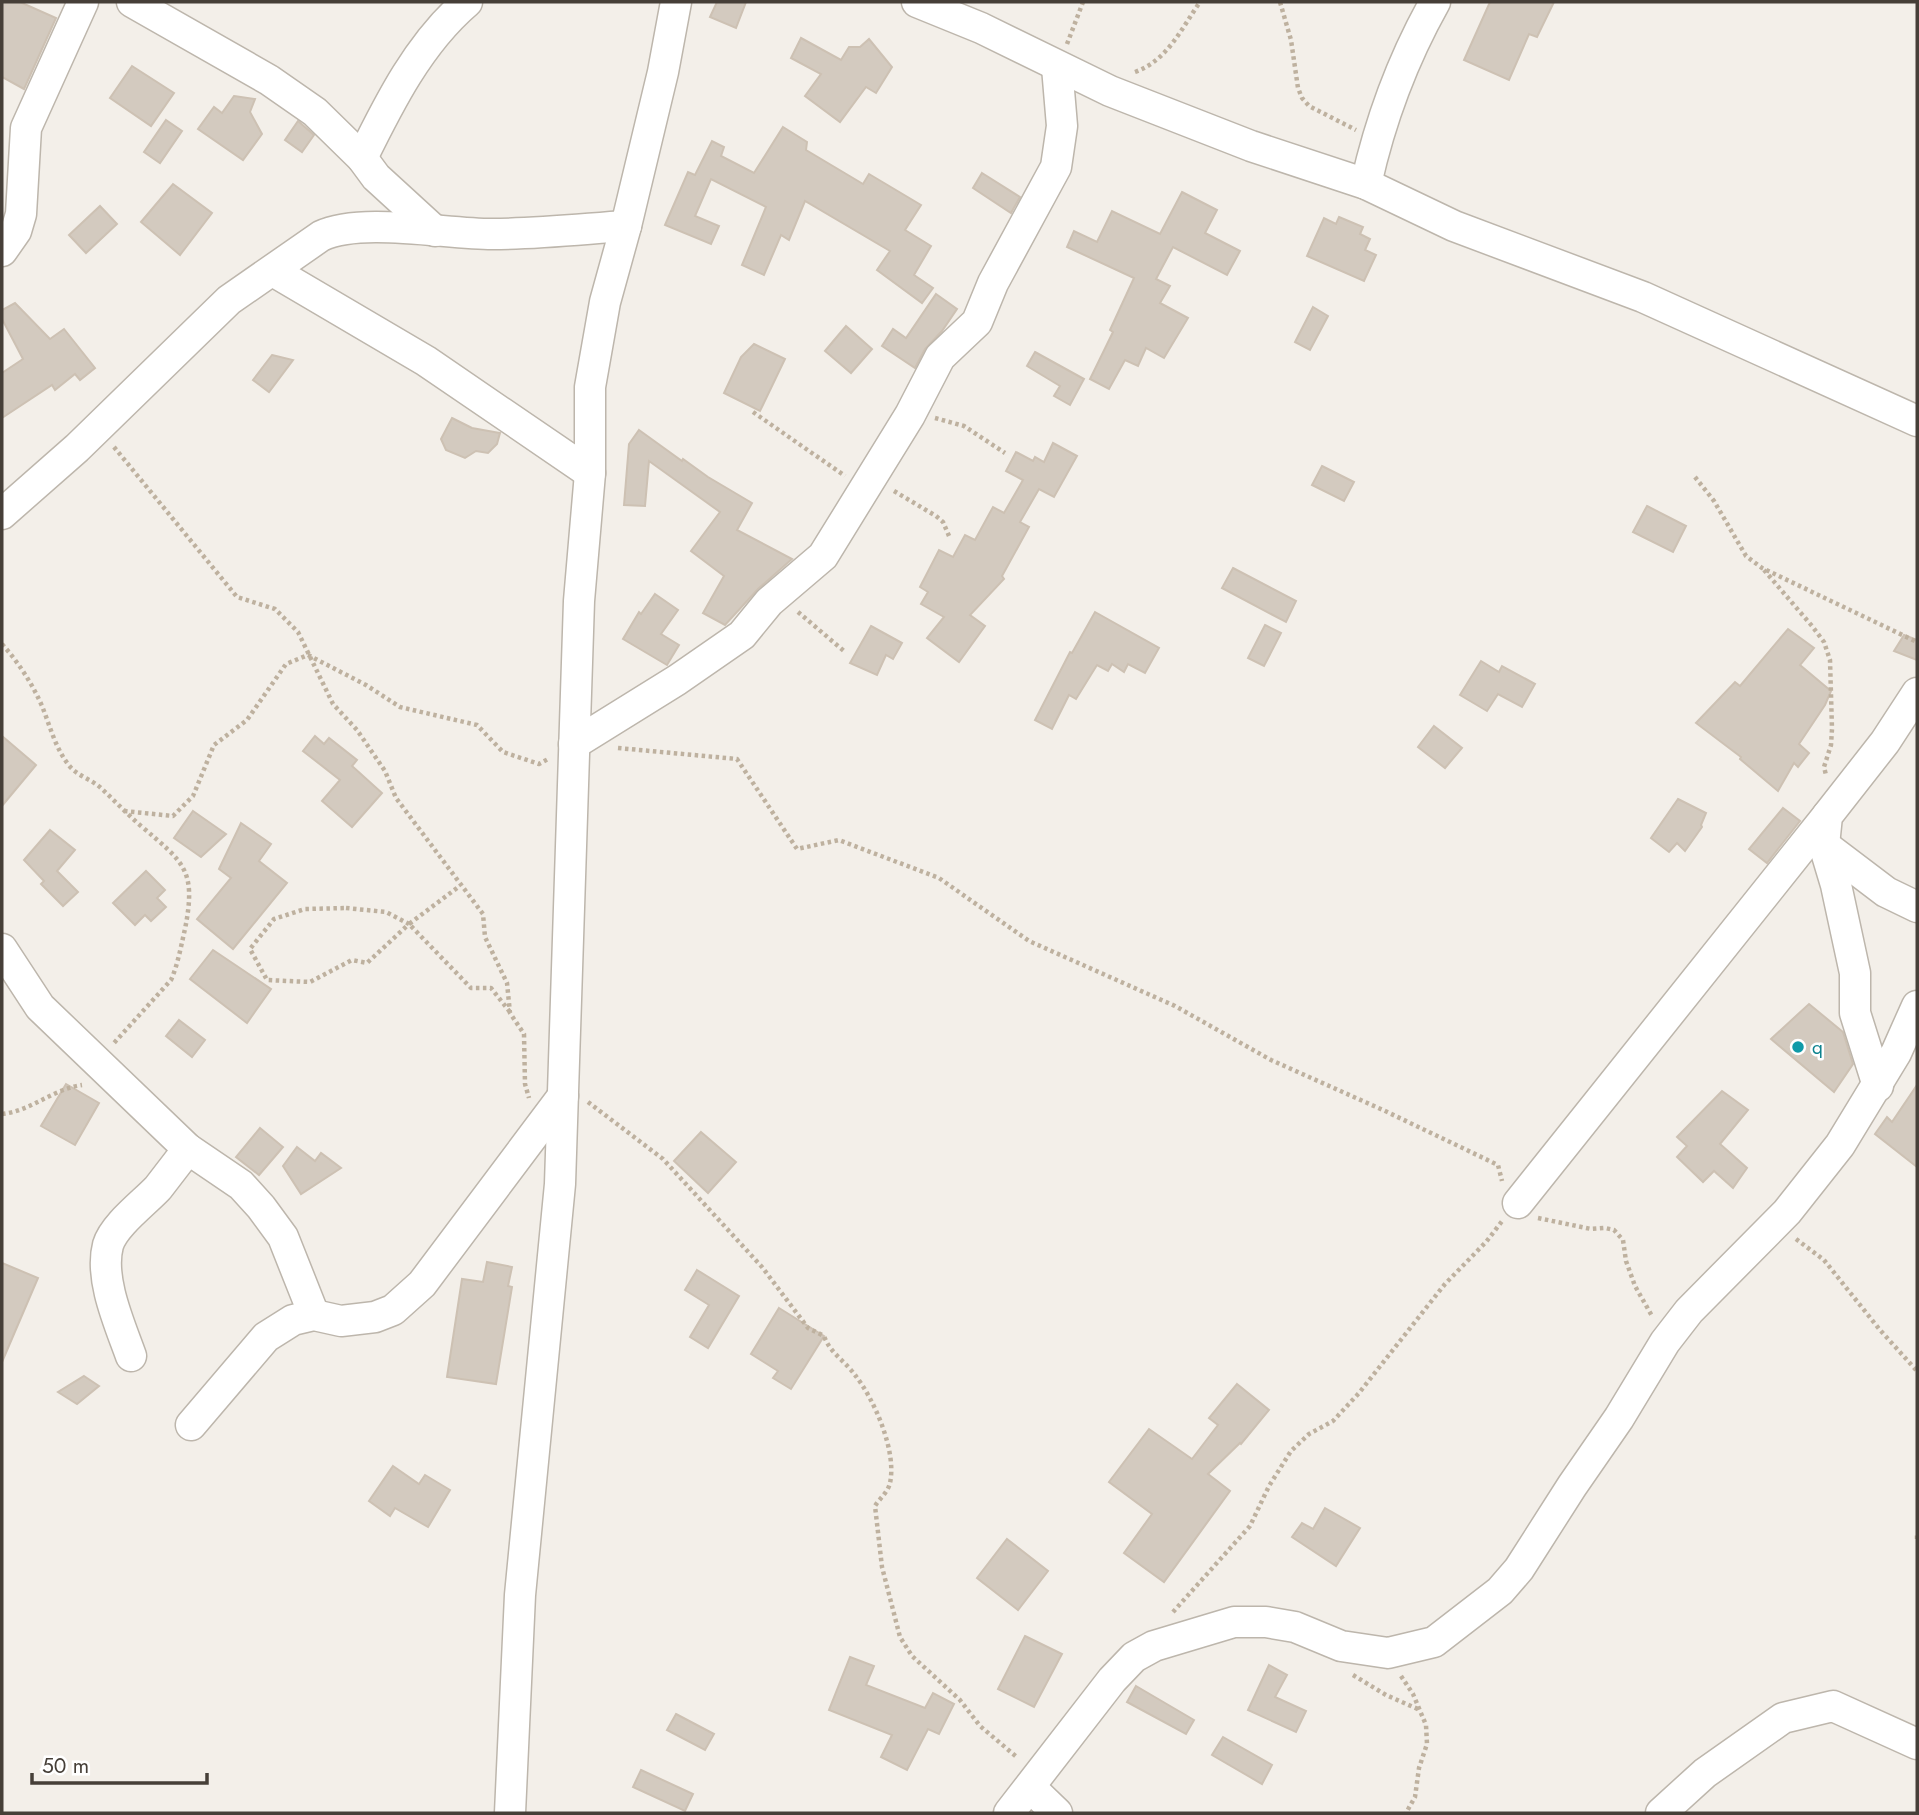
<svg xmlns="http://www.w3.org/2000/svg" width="1919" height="1815" viewBox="0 0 1919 1815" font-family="Jost,sans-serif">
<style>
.building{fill:#d3cabf;stroke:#cdc1b3;stroke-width:2}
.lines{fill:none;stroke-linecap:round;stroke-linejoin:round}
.minor-casing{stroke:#bdb6ac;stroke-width:33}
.path{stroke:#beb19f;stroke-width:4.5;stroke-dasharray:3.5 3.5;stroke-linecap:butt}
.minor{stroke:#fff;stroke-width:30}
.culture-dot{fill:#0f9aa8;stroke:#fff;stroke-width:2.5}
.labels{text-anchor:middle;stroke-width:5;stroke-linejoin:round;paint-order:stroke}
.culture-label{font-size:19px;fill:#0d838f;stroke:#fff;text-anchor:start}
</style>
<rect width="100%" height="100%" fill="#f3efe9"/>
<g class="building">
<polygon points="2,2 20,2 56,18 24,89 2,77"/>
<polygon points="717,2 746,2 736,28 710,17"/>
<polygon points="1490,2 1554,2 1537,37 1529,34 1509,80 1464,60"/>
<polygon points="801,38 841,60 849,47 860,47 869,39 892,67 876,93 866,87 840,122 805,96 821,74 791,58"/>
<polygon points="132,66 174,93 151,126 110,98"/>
<polygon points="234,96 255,99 250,112 262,134 243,160 198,129 214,107 222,113"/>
<polygon points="166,120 182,131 160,163 144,152"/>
<polygon points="298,121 314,135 302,152 285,140"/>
<polygon points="783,127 807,142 806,150 863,184 869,174 921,205 905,230 931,246 914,275 933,288 922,303 877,270 890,251 805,201 789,240 781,235 764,275 742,265 766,207 711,179 695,216 719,226 711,244 665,225 688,172 695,175 712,141 724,147 721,156 754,173"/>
<polygon points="982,173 1020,197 1011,213 973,188"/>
<polygon points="173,184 212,213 180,255 141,222"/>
<polygon points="1182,192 1217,210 1205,233 1240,251 1227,275 1173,247 1156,279 1170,286 1160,303 1188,318 1164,358 1146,348 1138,366 1125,360 1109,389 1090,379 1113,332 1110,330 1134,278 1067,247 1074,231 1097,242 1112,211 1160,234"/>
<polygon points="100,206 117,224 86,253 69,235"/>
<polygon points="1339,217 1363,227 1360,234 1370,239 1365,250 1376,255 1364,281 1307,256 1324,218 1336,224"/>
<polygon points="936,294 957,309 942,331 925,349 915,368 882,346 893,329 906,338"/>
<polygon points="15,303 50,339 64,329 95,368 80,380 75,374 55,390 52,385 2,418 2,373 23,359 2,319 2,310"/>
<polygon points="1313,307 1328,316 1310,350 1295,342"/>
<polygon points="846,326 872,349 851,373 825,351"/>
<polygon points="754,344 785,359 760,411 724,393 741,357"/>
<polygon points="1035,352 1084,379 1070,405 1054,396 1060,386 1027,366"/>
<polygon points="272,355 293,360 269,392 253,380"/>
<polygon points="452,418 472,428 500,433 497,444 488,453 476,451 465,458 446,450 441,439"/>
<polygon points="639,430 682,461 683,459 708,477 752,503 737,530 792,559 758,589 725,625 703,613 724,576 691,551 720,512 649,461 645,506 624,505 629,444"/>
<polygon points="1053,443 1077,456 1054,497 1039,489 1020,522 1029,527 1002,576 1004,579 970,615 985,626 959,662 927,638 944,617 921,604 928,592 920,587 939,550 953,557 965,535 975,540 993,507 1004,513 1023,480 1006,471 1016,452 1033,461 1035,457 1044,462"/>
<polygon points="1322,466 1354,482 1344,501 1312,485"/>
<polygon points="1647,506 1686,526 1673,552 1633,532"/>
<polygon points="1233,568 1296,601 1286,622 1222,588"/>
<polygon points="655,594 678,610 661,634 679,645 667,665 623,639 639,612 641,614"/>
<polygon points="1095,612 1159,648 1145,673 1128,664 1124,672 1112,664 1108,671 1097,665 1076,699 1069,695 1052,729 1035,720 1070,652 1072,653"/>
<polygon points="1265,625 1281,633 1264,666 1248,658"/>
<polygon points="871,626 902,643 893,659 886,655 877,675 850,663"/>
<polygon points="1788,629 1814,648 1800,665 1831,691 1825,705 1799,744 1809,753 1798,767 1794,763 1778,791 1740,759 1741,757 1696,723 1735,682 1740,686"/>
<polygon points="1904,635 1917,640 1917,660 1894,651"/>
<polygon points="1481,661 1499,672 1502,666 1535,684 1522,707 1498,694 1487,711 1460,695"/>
<polygon points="1434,726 1462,748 1445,768 1418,747"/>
<polygon points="2,736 36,765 2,806"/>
<polygon points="315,736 324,744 329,738 357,760 352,766 382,793 352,827 322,801 340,780 303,751"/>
<polygon points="1678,799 1706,813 1701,825 1702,827 1685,851 1677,843 1669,852 1651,838"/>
<polygon points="1783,808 1800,821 1767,863 1749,849"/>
<polygon points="193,811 226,834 201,857 174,838"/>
<polygon points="241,823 271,844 259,861 287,883 233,949 197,919 231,878 219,869"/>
<polygon points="50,830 75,850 57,871 78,892 63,906 41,884 44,881 24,860"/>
<polygon points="146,871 165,890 157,898 166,907 151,921 145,915 135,925 113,903"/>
<polygon points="213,950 271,989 247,1023 190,979"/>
<polygon points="1809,1004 1843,1032 1853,1064 1834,1092 1771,1039"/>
<polygon points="179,1020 205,1040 192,1057 166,1036"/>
<polygon points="66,1084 99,1103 75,1145 41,1126"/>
<polygon points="1917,1085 1917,1167 1875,1134 1887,1117 1892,1122"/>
<polygon points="1722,1091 1748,1110 1720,1144 1747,1168 1733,1188 1714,1171 1703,1182 1677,1157 1687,1146 1677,1137"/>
<polygon points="260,1128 283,1147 259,1175 236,1157"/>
<polygon points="701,1132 736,1162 708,1193 674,1161"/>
<polygon points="297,1147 315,1161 321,1153 341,1168 301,1194 283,1166"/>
<polygon points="487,1262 512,1267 508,1286 512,1287 496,1384 447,1377 462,1279 483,1282"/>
<polygon points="2,1263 38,1278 2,1362"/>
<polygon points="697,1270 739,1296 708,1348 690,1337 709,1305 685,1290"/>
<polygon points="779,1308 824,1336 791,1389 773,1378 778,1371 751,1354"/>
<polygon points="84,1376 99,1386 77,1404 58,1392"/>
<polygon points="1237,1384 1269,1410 1241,1444 1240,1443 1208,1474 1230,1491 1164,1582 1124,1553 1152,1514 1109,1482 1149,1429 1192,1459 1218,1425 1209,1418"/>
<polygon points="393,1466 419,1484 425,1475 450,1490 428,1527 395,1508 390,1516 369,1501"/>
<polygon points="1325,1508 1360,1528 1336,1566 1292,1537 1302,1523 1313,1529"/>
<polygon points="1007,1539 1048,1571 1018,1610 977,1578"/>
<polygon points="1025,1636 1062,1654 1034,1707 998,1689"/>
<polygon points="850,1657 874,1666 866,1685 925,1708 933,1693 954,1704 939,1734 928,1729 907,1770 881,1757 892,1735 829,1710"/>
<polygon points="1269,1665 1287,1675 1275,1697 1306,1711 1296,1732 1248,1710"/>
<polygon points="1136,1686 1194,1720 1186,1734 1127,1702"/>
<polygon points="676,1714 714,1734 705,1750 667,1730"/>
<polygon points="1223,1737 1272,1765 1262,1784 1212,1755"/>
<polygon points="641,1770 693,1794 685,1811 633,1787"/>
</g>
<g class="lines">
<defs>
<g id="minor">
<polyline points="132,2 269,80 315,112 362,158 376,177 435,231"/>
<polyline points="917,2 981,28 1110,91 1251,146 1366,184 1454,226 1643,297 1917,421"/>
<path d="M 362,158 C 389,103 419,43 467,2"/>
<path d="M 1366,184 C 1380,121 1403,59 1435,2"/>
<polyline points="2,251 16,231 21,214 26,128 83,2"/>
<polyline points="273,271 426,361 590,473"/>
<path d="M 2,514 L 77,448 L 229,300 L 321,236 C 361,217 445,234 492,234 C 536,234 582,229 626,226"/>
<polyline points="574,744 677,680 742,635 769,602 823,556 910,415 940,357 977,322 993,283 1056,167 1062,126 1057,67"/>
<polyline points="1824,845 1886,892 1917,907"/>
<polyline points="2,949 40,1007 188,1149 241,1185 261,1207 283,1237 314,1315"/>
<polyline points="1878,1086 1855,1013 1855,973 1836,885 1824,845 1827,816 1885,742 1917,693"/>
<polyline points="1518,1203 1827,816"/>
<path d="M 131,1356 C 120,1325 99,1279 108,1245 C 114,1225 144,1203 158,1188 C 168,1175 178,1162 188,1149"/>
<polyline points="191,1425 266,1337 293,1320 314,1315 341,1321 375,1317 393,1310 422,1284 563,1096"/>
<polyline points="1030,1787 1057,1813"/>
<polyline points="510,1813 520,1595 560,1184 579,601 590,473 590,387 605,302 626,226 663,72 676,2"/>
<polyline points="1009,1813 1112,1680 1134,1657 1154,1646 1234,1622 1266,1622 1295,1627 1341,1646 1388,1653 1434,1642 1500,1591 1519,1569 1572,1486 1619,1418 1665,1342 1689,1311 1787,1212 1840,1145 1896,1053 1917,1006"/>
<polyline points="1661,1813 1705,1773 1783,1718 1833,1706 1917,1744"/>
</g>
</defs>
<use href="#minor" class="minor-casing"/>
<g class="path">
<polyline points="1280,2 1291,40 1298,88 1302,98 1309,106 1356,130"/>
<polyline points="1067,44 1083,2"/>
<path d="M 1135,72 C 1168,60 1181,29 1200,2"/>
<polyline points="753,412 845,476"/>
<polyline points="935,418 964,426 1005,453"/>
<polyline points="114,447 237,597 275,609 298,632 333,704 357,730 385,771 396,798 483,914 485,937 507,983 510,1013 524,1034 525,1084 529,1098"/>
<polyline points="1695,477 1714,501 1746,556 1762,568 1917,642"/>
<polyline points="894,491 936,516 943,522 949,536"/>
<polyline points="1764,570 1812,626 1824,642 1830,660 1832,729 1831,745 1824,767 1826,775"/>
<polyline points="798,612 844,651"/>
<path d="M 2,644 C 18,662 32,683 42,706 C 50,726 55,747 68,764 C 76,776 92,779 102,789 C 115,801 127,814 141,826 C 183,862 197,869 185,929 C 181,946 178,964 171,980 L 114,1043"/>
<polyline points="618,748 737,759 797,849 839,840 939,878 1029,941 1175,1006 1271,1060 1383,1110 1498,1165 1502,1181"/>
<polyline points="124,811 173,816 193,796 214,745 247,720 286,664 308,655 366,685 400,707 477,725 503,752 539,764 550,758"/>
<polyline points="457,888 409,924 471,988 491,988 510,1012"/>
<polygon points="346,908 386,912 409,924 367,963 352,960 310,982 267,980 250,949 274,919 305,909"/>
<path d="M 588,1102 L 663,1159 L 762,1267 L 808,1328 L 824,1336 C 830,1353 845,1361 855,1375 C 874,1399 897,1451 890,1483 C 888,1492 880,1498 875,1506 L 882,1567 L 900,1637 L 912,1656 L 960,1700 L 980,1726 L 1018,1758"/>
<path d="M 2,1114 C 31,1111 53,1089 82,1085"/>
<polyline points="1538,1218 1591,1229 1605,1228 1614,1230 1623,1240 1626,1261 1635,1286 1652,1316"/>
<polyline points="1796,1239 1824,1260 1880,1330 1917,1371"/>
<polyline points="1917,1539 1917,1533"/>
<polyline points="1173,1612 1250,1526 1269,1486 1291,1451 1309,1434 1333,1421 1359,1393 1445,1284 1486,1242 1503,1220"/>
<polyline points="1353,1675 1386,1695 1420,1710"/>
<polyline points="1401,1676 1413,1694 1426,1725 1427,1744 1419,1768 1415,1797 1406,1813"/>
</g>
<use href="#minor" class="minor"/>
</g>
<circle class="culture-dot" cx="1798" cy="1047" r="7"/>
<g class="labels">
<g class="culture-label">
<text x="1812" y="1054">q</text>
</g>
</g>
<rect width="1919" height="1815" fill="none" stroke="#463f38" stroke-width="7"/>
<path d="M32 1773v10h175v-10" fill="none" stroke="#463f38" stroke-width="3.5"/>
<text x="42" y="1773" font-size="21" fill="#463f38" stroke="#ffffff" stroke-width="5" paint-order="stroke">50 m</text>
</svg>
